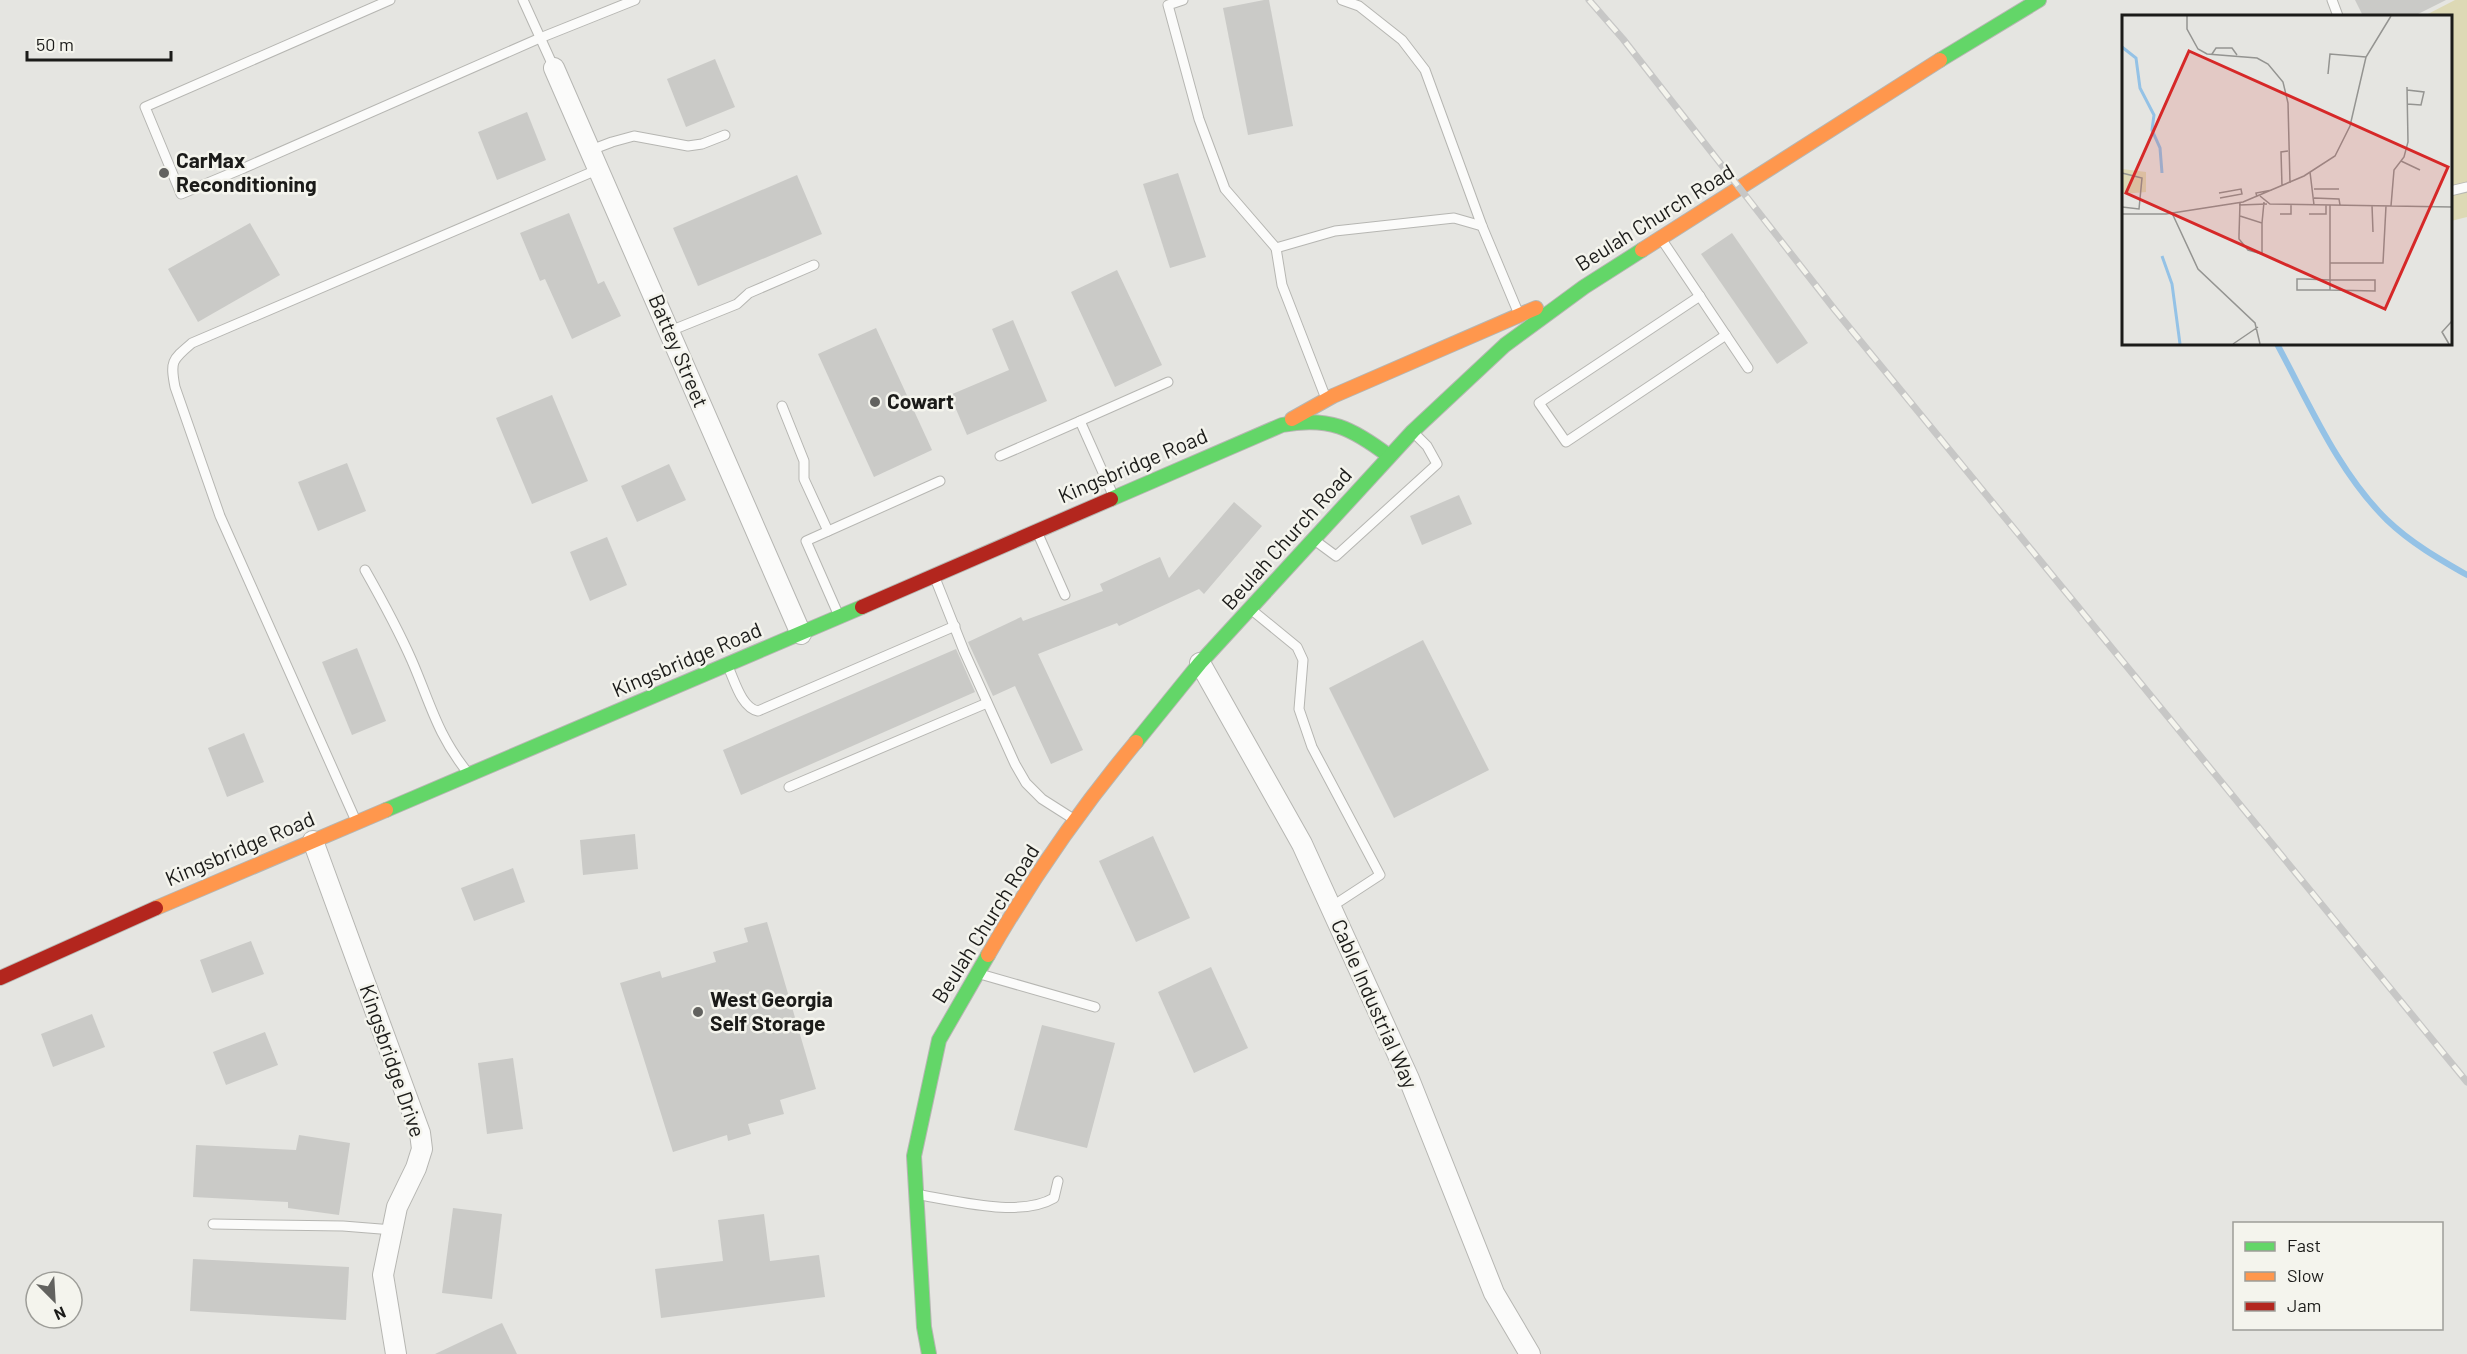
<svg xmlns="http://www.w3.org/2000/svg" width="2467" height="1354" viewBox="0 0 2467 1354" font-family="Barlow,sans-serif">
<style>
.green{fill:#ddd9b5}
.lines{fill:none;stroke-linecap:round;stroke-linejoin:round}
.stream{stroke:#94c2e6;stroke-width:6}
.building{fill:#cacac7}
.lane-casing{stroke:#b6b6b2;stroke-width:11}
.street-casing{stroke:#b6b6b2;stroke-width:22}
.fast-casing{stroke:#b6b6b2;stroke-width:16}
.slow-casing{stroke:#b6b6b2;stroke-width:16}
.jam-casing{stroke:#b6b6b2;stroke-width:16}
.lane{stroke:#fbfbfa;stroke-width:9}
.street{stroke:#fbfbfa;stroke-width:20}
.fast{stroke:#63d668;stroke-width:14}
.slow{stroke:#ff974d;stroke-width:14}
.jam{stroke:#b3261e;stroke-width:14}
.rail-casing{stroke:#c7c7c6;stroke-width:7}
.rail{stroke:#f4f4ed;stroke-width:4.5;stroke-dasharray:14;stroke-linecap:butt}
.poi-dot{fill:#62625f;stroke:#f4f4ed;stroke-width:2}
.labels{text-anchor:middle;stroke-width:5;stroke-linejoin:round;paint-order:stroke}
.poi-label{font-size:21px;font-weight:bold;fill:#1b1b19;stroke:#f4f4ed;text-anchor:start}
.street-label{font-size:21px;fill:#1b1b19;stroke:#f4f4ed}
.inset-river{fill:none;stroke:#94c2e6;stroke-width:3}
.inset-road{fill:none;stroke:#949491;stroke-width:1.5}
.view{fill:#d62828;fill-opacity:0.15;stroke:#d62828;stroke-width:3}
.inset-edge{fill:none;stroke:#1b1b19;stroke-width:3}
</style>
<rect width="100%" height="100%" fill="#e5e5e1"/>
<polygon class="green" points="2455,0 2467,0 2467,217 2451,221 2450,16 2424,16"/>
<g class="lines">
<path class="stream" d="M 2277,344 C 2309,403 2338,472 2387,520 C 2411,543 2439,559 2467,575"/>
</g>
<g class="building">
<polygon points="1264,0 1269,0 1293,126 1248,135 1223,8"/>
<polygon points="2355,0 2446,0 2414,16 2363,16"/>
<polygon points="715,59 735,107 686,127 667,79"/>
<polygon points="527,112 546,160 497,180 478,132"/>
<polygon points="1178,173 1206,257 1170,268 1143,184"/>
<polygon points="797,175 822,234 698,286 673,228"/>
<polygon points="569,213 598,284 604,281 621,316 572,339 545,279 540,281 520,233"/>
<polygon points="250,223 280,275 198,322 168,269"/>
<polygon points="1732,233 1808,343 1777,364 1701,254"/>
<polygon points="1117,270 1162,365 1115,387 1071,292"/>
<polygon points="1013,320 1047,401 967,435 950,395 1009,370 992,329"/>
<polygon points="876,328 932,450 874,477 818,354"/>
<polygon points="552,395 588,481 532,504 496,418"/>
<polygon points="347,463 366,511 318,531 298,482"/>
<polygon points="669,464 686,500 637,522 621,486"/>
<polygon points="1459,495 1472,524 1422,545 1410,516"/>
<polygon points="1234,502 1262,526 1204,594 1199,589 1119,626 1117,623 1038,654 1083,750 1051,764 1015,686 993,696 968,642 1021,617 1023,621 1103,591 1100,584 1160,557 1169,578"/>
<polygon points="607,537 627,585 590,601 570,552"/>
<polygon points="1423,640 1489,770 1394,818 1329,688"/>
<polygon points="357,648 386,721 352,735 322,662"/>
<polygon points="956,649 975,692 741,795 723,750"/>
<polygon points="244,733 264,782 227,797 208,748"/>
<polygon points="635,834 638,869 583,875 580,840"/>
<polygon points="1153,836 1190,918 1136,942 1099,861"/>
<polygon points="513,868 525,902 474,921 461,888"/>
<polygon points="767,922 816,1089 780,1100 784,1114 748,1124 751,1134 728,1141 727,1135 673,1152 620,983 660,971 662,978 716,962 713,952 748,942 744,928"/>
<polygon points="251,941 264,974 212,993 200,960"/>
<polygon points="1211,967 1248,1048 1194,1073 1158,992"/>
<polygon points="92,1014 105,1047 53,1067 41,1034"/>
<polygon points="1042,1025 1115,1043 1087,1148 1014,1130"/>
<polygon points="265,1032 278,1065 226,1085 213,1052"/>
<polygon points="513,1058 523,1129 487,1134 478,1063"/>
<polygon points="299,1135 350,1143 339,1215 288,1208 288,1202 193,1197 196,1145 296,1150"/>
<polygon points="453,1208 502,1214 492,1299 442,1293"/>
<polygon points="764,1214 770,1261 819,1255 825,1297 661,1318 655,1269 723,1261 718,1220"/>
<polygon points="193,1259 349,1267 346,1320 190,1311"/>
<polygon points="502,1323 517,1354 435,1354 488,1329"/>
</g>
<g class="lines">
<defs>
<g id="lane">
<polyline points="390,0 145,107 181,194 244,168 540,38 635,0"/>
<polyline points="523,0 554,68"/>
<polyline points="1183,0 1168,5 1199,119 1225,189 1276,248 1335,231 1454,218 1482,226"/>
<polyline points="1342,0 1359,6 1402,40 1425,70 1482,226 1518,312"/>
<polyline points="2332,0 2338,16"/>
<polyline points="591,150 612,142 634,136 688,146 702,144 725,135"/>
<polyline points="2450,191 2467,187"/>
<polyline points="1662,240 1748,368"/>
<polyline points="1276,248 1282,285 1325,396"/>
<polyline points="1700,296 1539,403 1566,442 1726,335"/>
<polyline points="670,331 737,304 749,293 814,265"/>
<polyline points="782,406 804,461 804,479 828,531"/>
<polyline points="1000,456 1080,421"/>
<polyline points="1113,495 1080,421 1168,382"/>
<polyline points="1038,534 1065,595"/>
<polyline points="1317,542 1336,556 1437,464 1427,446 1414,433"/>
<path d="M 365,570 C 382,600 398,629 412,661 C 431,705 437,734 468,773"/>
<polyline points="935,578 964,651 1015,764 1026,783 1042,799 1075,820"/>
<polyline points="1253,611 1297,647 1303,660 1299,709 1312,747 1380,875 1331,907"/>
<polyline points="839,616 806,541 940,481"/>
<path d="M 729,669 C 735,682 742,708 758,711 L 955,626"/>
<polyline points="789,787 987,703"/>
<path d="M 356,821 L 220,516 L 175,387 C 170,361 172,360 192,343 L 599,169"/>
<polyline points="980,974 1095,1007"/>
<path d="M 920,1195 C 958,1201 1020,1218 1054,1198 L 1058,1181"/>
<polyline points="213,1224 343,1226 393,1230"/>
</g>
<g id="street">
<polyline points="554,68 801,634"/>
<polyline points="1200,663 1302,844 1409,1079 1494,1293 1530,1354"/>
<polyline points="313,841 420,1133 422,1149 416,1168 397,1207 383,1275 396,1354"/>
</g>
<g id="fast">
<polyline points="1940,60 2039,0"/>
<path d="M 1111,499 L 1282,425 C 1329,416 1352,428 1389,456"/>
<polyline points="1136,742 1200,663 1413,431 1505,345 1584,287 1642,250"/>
<polyline points="386,810 862,607"/>
<polyline points="929,1354 924,1327 914,1156 939,1040 988,955"/>
</g>
<g id="slow">
<polyline points="1642,250 1940,60"/>
<polyline points="1292,419 1333,396 1536,308"/>
<polyline points="156,908 386,810"/>
<path d="M 988,955 C 1031,880 1081,808 1136,742"/>
</g>
<g id="jam">
<polyline points="862,607 1111,499"/>
<polyline points="0,978 156,908"/>
</g>
</defs>
<use href="#lane" class="lane-casing"/>
<use href="#street" class="street-casing"/>
<use href="#fast" class="fast-casing"/>
<use href="#slow" class="slow-casing"/>
<use href="#jam" class="jam-casing"/>
<use href="#lane" class="lane"/>
<use href="#street" class="street"/>
<use href="#fast" class="fast"/>
<use href="#slow" class="slow"/>
<use href="#jam" class="jam"/>
<defs>
<polyline id="rail" points="1589,0 1623,39 1835,310 2467,1082"/>
</defs>
<use href="#rail" class="rail-casing"/>
<use href="#rail" class="rail"/>
</g>
<g class="poi-dot">
<circle cx="164" cy="173" r="6"/>
<circle cx="875" cy="402" r="6"/>
<circle cx="698" cy="1012" r="6"/>
</g>
<g class="labels">
<g class="poi-label">
<text x="176" y="168">CarMax<tspan x="176" dy="24">Reconditioning</tspan></text>
<text x="887" y="409">Cowart</text>
<text x="710" y="1007">West Georgia<tspan x="710" dy="24">Self Storage</tspan></text>
</g>
<g class="street-label">
<text transform="translate(1655 218) rotate(-32)" y="7">Beulah Church Road</text>
<text transform="translate(678 351) rotate(67)" y="7">Battey Street</text>
<text transform="translate(1133 466) rotate(-23)" y="7">Kingsbridge Road</text>
<text transform="translate(1287 539) rotate(-48)" y="7">Beulah Church Road</text>
<text transform="translate(687 660) rotate(-23)" y="7">Kingsbridge Road</text>
<text transform="translate(240 849) rotate(-23)" y="7">Kingsbridge Road</text>
<text transform="translate(986 924) rotate(-58)" y="7">Beulah Church Road</text>
<text transform="translate(1374 1004) rotate(66)" y="7">Cable Industrial Way</text>
<text transform="translate(392 1061) rotate(71)" y="7">Kingsbridge Drive</text>
</g>
</g>
<g transform="translate(2122 15)">
<rect width="330" height="330" fill="#e5e5e1"/>
<path d="M 0,154 L 24,157 L 24,177 L 0,179 Z" fill="#ddd9b5"/>
<path class="inset-river" d="M 0,32 L 14,43 L 18,73 L 32,100 L 30,115 L 38,133 L 40,158M 40,241 L 50,269 L 58,329"/>
<path class="inset-road" d="M 65,1 L 65,14 L 76,34 L 85,39 L 135,43 L 146,49 L 161,67 L 166,88 L 168,168M 90,39 L 94,33 L 110,33 L 115,40M 206,59 L 208,39 L 244,42M 285,75 L 302,77 L 299,90 L 285,89M 279,146 L 298,155M 188,157 L 192,190M 0,158 L 20,163 L 17,194 L 0,192M 0,161 L 0,181M 160,171 L 159,137 L 166,136M 192,174 L 217,174M 97,178 L 119,174 L 120,179 L 98,183M 138,181 L 148,189 L 330,192M 135,182 L 134,178 L 150,175M 192,183 L 217,184 L 218,190M 117,190 L 145,189M 250,190 L 251,217M 269,191 L 272,155 L 282,142 L 286,127 L 285,72M 50,198 L 76,254 L 133,308 L 138,329M 0,199 L 44,199 L 121,187 L 182,161 L 213,141 L 228,111 L 244,42 L 269,1M 158,199 L 169,199 L 169,189M 187,199 L 204,199 L 204,190M 118,201 L 140,208 L 140,239 L 126,235 L 117,224 L 117,220 L 118,188M 140,208 L 142,187M 208,248 L 261,248 L 264,191M 208,275 L 175,275 L 175,264 L 182,264 L 208,265 L 253,265 L 253,276 L 208,275 L 208,190M 111,329 L 136,312M 327,329 L 320,317 L 330,306"/>
<path class="view" d="M 67,36 L 326,152 L 263,294 L 4,178 Z"/>
<rect width="330" height="330" class="inset-edge"/>
</g>
<rect x="2233" y="1222" width="210" height="108" fill="#f4f4ed" stroke="#9d9d98" stroke-width="1.5"/>
<rect x="2245" y="1242" width="30" height="9" fill="#63d668" stroke="#9d9d98" stroke-width="1.5"/>
<text x="2287" y="1252" font-size="18" fill="#1b1b19">Fast</text>
<rect x="2245" y="1272" width="30" height="9" fill="#ff974d" stroke="#9d9d98" stroke-width="1.5"/>
<text x="2287" y="1282" font-size="18" fill="#1b1b19">Slow</text>
<rect x="2245" y="1302" width="30" height="9" fill="#b3261e" stroke="#9d9d98" stroke-width="1.5"/>
<text x="2287" y="1312" font-size="18" fill="#1b1b19">Jam</text>
<g transform="translate(54 1300) rotate(156)"><circle r="28" fill="#f4f4ed" stroke="#9d9d98" stroke-width="1.5"/>
<path d="M0-4.5L10 22L0 15L-10 22Z" fill="#62625f"/>
<text y="-9" font-size="16" font-weight="bold" text-anchor="middle" fill="#1b1b19">N</text>
</g>
<path d="M27 51v9h144v-9" fill="none" stroke="#1b1b19" stroke-width="3"/>
<text x="36" y="51" font-size="18" fill="#1b1b19" stroke="#f4f4ed" stroke-width="4.5" paint-order="stroke">50 m</text>
</svg>
